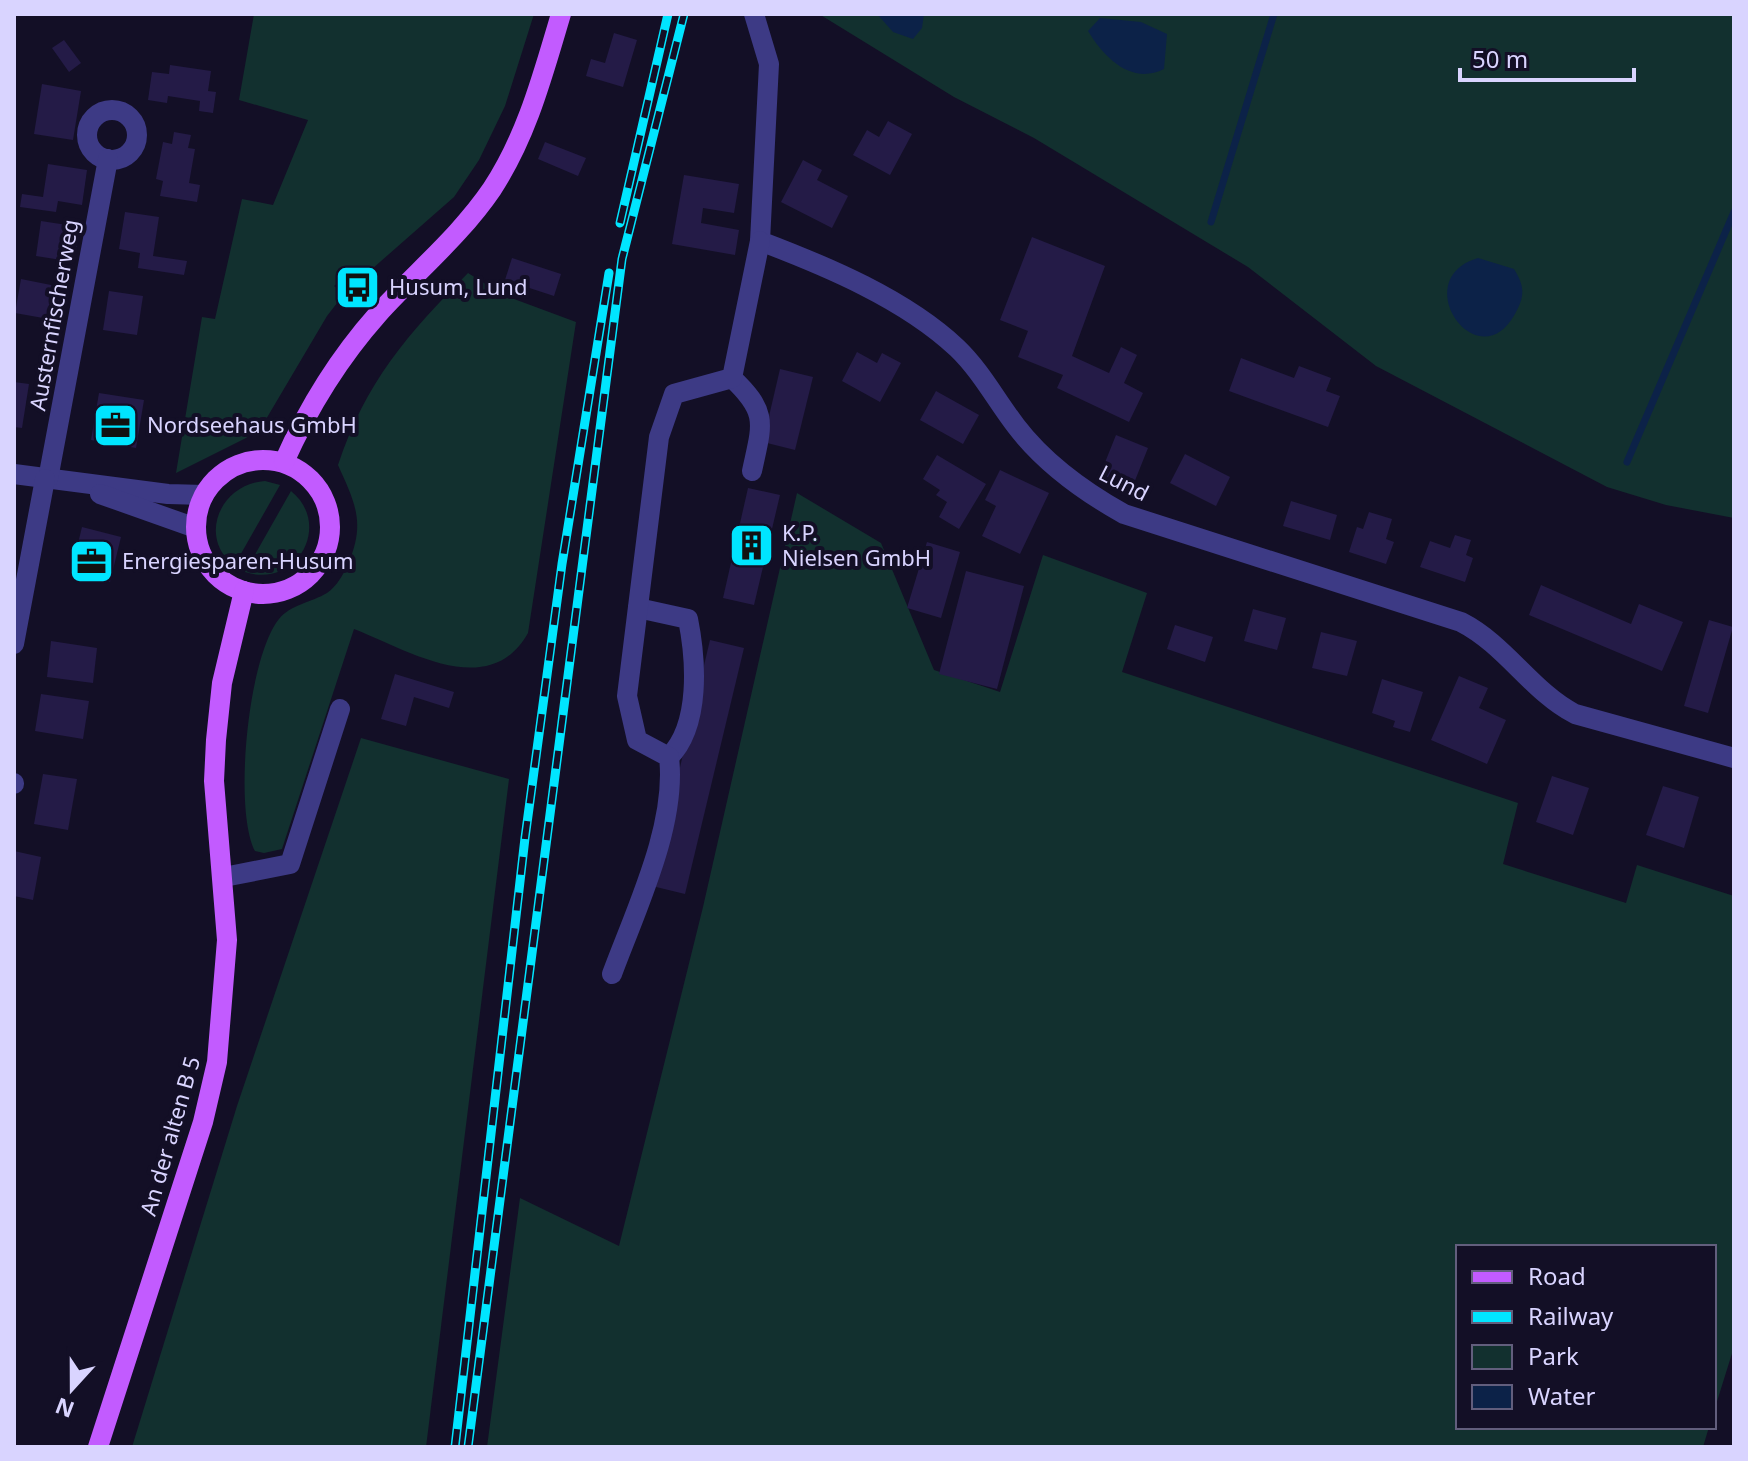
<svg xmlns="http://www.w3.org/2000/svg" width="1748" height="1461" viewBox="0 0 1748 1461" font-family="'Noto Sans',sans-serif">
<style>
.green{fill:#12302f}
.water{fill:#0c2248}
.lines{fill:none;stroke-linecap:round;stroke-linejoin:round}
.stream{stroke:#0c2248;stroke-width:7}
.building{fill:#241b47}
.minor{stroke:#3d3a85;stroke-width:20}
.major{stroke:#c25bff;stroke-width:20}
.rail-casing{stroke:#00e5ff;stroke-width:9}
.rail{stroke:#130f26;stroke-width:6;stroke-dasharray:18;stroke-linecap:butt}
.labels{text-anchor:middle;stroke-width:8;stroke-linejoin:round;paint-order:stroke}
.poi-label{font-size:22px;fill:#d9d4ff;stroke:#130f26;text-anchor:start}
.street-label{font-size:22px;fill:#d9d4ff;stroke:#130f26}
</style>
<rect width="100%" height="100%" fill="#130f26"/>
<g class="green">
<polygon points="254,14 534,14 505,106 479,160 454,197 364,276 355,268 334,286 344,294 327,316 262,426 246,438 176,473 202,317 215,319 242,199 273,205 308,120 239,100"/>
<polygon points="819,14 1734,14 1734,518 1666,505 1607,487 1376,366 1248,267 1034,138 954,97"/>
<path d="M 468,273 L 503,295 L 576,322 L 528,633 C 489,702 408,650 354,629 L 282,849 L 264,853 L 255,851 C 233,809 248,657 279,619 C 290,605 312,602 327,593 C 337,586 343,575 348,564 C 366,523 355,503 338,465 C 366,381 407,335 468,273 Z"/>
<path d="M 265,481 L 280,485 L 234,566 C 197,536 221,484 265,481 Z"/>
<path d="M 291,491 C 333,525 296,589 245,572 Z"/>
<polygon points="797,493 881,543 934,670 1000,692 1043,555 1147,593 1122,672 1518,803 1503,864 1626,903 1637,865 1734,896 1734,1347 1714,1411 1714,1247 1458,1247 1458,1427 1709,1427 1703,1447 487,1447 520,1198 619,1246 703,907"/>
<polygon points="361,738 509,779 426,1447 132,1447 237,1106"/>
</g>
<g class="water">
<polygon points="877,14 924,14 922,28 913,39 893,32"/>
<path d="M 1100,18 L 1141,22 L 1167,34 L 1164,69 C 1132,85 1105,59 1088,31 Z"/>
<path d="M 1478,258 L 1514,269 C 1525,287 1525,296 1515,314 C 1478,381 1406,279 1478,258 Z"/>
</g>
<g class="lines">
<g class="stream">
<polyline points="1211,222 1274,14"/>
<polyline points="1627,462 1734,212"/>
</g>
</g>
<g class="building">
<polygon points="614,33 637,40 623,87 586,76 591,59 605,63"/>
<polygon points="64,40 81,63 69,72 52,48"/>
<polygon points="170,65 211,71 208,91 216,92 213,113 199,111 200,101 168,96 167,103 148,100 152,72 169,74"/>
<polygon points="42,84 81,91 73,140 34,134"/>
<polygon points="888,121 912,134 890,175 853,155 867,130 879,137"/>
<polygon points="174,132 191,135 188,148 195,149 189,183 200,185 197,202 160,196 163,181 156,179 163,142 172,144"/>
<polygon points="545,142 586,158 578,176 538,159"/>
<polygon points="803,160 822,170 817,180 848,196 832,228 781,202"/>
<polygon points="48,164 87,170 82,205 58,201 56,212 20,207 22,194 43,197"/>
<polygon points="684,175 739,184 734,213 703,208 701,223 739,230 735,255 672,244"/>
<polygon points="125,212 159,217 153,256 187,261 184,275 138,268 140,253 119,249"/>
<polygon points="41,221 80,227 74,262 36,256"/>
<polygon points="1032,237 1105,266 1072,356 1109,373 1121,347 1137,355 1124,383 1143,393 1129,422 1057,388 1063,375 1018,357 1028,331 1000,320"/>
<polygon points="512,258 561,274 554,296 505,280"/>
<polygon points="21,279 66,288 60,321 15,313"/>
<polygon points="109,291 143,296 137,335 103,330"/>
<polygon points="857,352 877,363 882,353 901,363 880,402 842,381"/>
<polygon points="1241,358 1294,378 1299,366 1331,378 1326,391 1340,396 1328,427 1229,391"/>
<polygon points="780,369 813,377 795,450 763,442"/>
<polygon points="14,382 29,384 22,428 14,427"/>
<polygon points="936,391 979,415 963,444 920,420"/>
<polygon points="99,393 144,400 136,448 91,440"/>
<polygon points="1116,435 1148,448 1132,488 1100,475"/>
<polygon points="1185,454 1230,477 1216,506 1170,483"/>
<polygon points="937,455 986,484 959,529 939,517 947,502 936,495 940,490 923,479"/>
<polygon points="1000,470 1049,493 1020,554 982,536 996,506 985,500"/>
<polygon points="748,488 780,495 754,605 723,598"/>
<polygon points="1291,501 1337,515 1330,540 1283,526"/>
<polygon points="1369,512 1392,519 1386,539 1394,542 1386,564 1349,552 1357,527 1363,529"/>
<polygon points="82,527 121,537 110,582 71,572"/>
<polygon points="1455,535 1471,540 1466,555 1473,558 1465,582 1420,567 1430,541 1450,548"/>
<polygon points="927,542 960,552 941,618 907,608"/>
<polygon points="966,571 1024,586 997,689 939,674"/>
<polygon points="1541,585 1631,624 1639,604 1683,622 1662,671 1529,615"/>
<polygon points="1253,609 1286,618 1277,650 1244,641"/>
<polygon points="1709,620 1733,627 1708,713 1684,706"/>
<polygon points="1175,625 1213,637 1205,662 1167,649"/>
<polygon points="1321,632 1357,641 1347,676 1312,668"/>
<polygon points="710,640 744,648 685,894 652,886"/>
<polygon points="51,641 97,648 93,683 47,677"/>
<polygon points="395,674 454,692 449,708 414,697 406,726 381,719"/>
<polygon points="1459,676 1488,688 1479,708 1506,720 1487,764 1431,740"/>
<polygon points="1382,679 1423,692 1410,732 1393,727 1395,721 1372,713"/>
<polygon points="41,694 89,701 83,739 35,731"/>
<polygon points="43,774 77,779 68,830 34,824"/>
<polygon points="1552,776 1589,788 1573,835 1536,822"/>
<polygon points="1663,786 1699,797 1684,848 1646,835"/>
<polygon points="14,851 41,857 33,900 14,896"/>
</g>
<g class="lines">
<g class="minor">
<path d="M 754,14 L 769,64 L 760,241 C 826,266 905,299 957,348 C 981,371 996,400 1016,426 C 1045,464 1083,491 1124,514 L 1461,622 C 1506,645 1531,691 1575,714 L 1734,758"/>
<circle cx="112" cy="135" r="25"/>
<path d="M 732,378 C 769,413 762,424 752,471"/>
<polyline points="14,474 168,494 204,495"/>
<polyline points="48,479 108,159"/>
<polyline points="100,494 196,528"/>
<path d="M 638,608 L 688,619 C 696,659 701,725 669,757"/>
<polyline points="14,644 45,479"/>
<polyline points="14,783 14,784"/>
<polyline points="224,877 290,864 340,709"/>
<path d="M 612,974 C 636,909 677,825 669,757 L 637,740 L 627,696 L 659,437 L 674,394 L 732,378 L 760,241"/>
</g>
<g class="major">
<circle cx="263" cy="527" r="67"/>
<path d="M 284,462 C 308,408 338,359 378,314 C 416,272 460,236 492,189 C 527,136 543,74 561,14"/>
<polyline points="98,1447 203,1122 217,1062 227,940 214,781 216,740 222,683 244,591"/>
</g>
<defs>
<g id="rail">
<polyline points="620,223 668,14"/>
<polyline points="455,1447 525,838 562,564 609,273"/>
<polyline points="468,1447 622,259 684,14"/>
</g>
</defs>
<use href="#rail" class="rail-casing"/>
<use href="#rail" class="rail"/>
</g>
<defs>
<symbol id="bus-square" viewBox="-11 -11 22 22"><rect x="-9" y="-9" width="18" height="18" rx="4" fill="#00e5ff" stroke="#130f26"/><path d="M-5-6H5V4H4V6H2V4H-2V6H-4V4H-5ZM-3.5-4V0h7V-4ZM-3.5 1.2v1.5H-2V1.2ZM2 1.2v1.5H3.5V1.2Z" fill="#111"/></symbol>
<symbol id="office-square" viewBox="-11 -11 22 22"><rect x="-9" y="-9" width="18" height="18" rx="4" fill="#00e5ff" stroke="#130f26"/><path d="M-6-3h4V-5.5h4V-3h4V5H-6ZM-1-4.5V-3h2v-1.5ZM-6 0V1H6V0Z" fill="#111"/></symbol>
<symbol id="building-square" viewBox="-11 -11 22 22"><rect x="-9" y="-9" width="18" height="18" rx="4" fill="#00e5ff" stroke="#130f26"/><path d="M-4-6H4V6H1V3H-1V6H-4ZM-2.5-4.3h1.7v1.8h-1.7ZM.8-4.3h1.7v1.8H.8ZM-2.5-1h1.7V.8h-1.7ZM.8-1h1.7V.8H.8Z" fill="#111"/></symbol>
</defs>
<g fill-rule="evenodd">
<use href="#bus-square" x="332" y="262" width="51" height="51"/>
<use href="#office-square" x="90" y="400" width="51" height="51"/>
<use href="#building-square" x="726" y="520" width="51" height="51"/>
<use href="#office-square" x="66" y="536" width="51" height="51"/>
</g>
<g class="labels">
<g class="poi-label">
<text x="389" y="295">Husum, Lund</text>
<text x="147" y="433">Nordseehaus GmbH</text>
<text x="782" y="541">K.P.<tspan x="782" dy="25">Nielsen GmbH</tspan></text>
<text x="122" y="569">Energiesparen-Husum</text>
</g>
<g class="street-label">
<text transform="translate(54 315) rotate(-80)" y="8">Austernfischerweg</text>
<text transform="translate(1124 483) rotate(27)" y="8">Lund</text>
<text transform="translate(170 1136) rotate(-74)" y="8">An der alten B 5</text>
</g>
</g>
<rect width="1748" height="1461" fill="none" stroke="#d9d4ff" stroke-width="32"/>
<rect x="1456" y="1245" width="260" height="184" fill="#130f26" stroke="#625e7d" stroke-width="2"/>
<rect x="1472" y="1271" width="40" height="12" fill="#c25bff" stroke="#625e7d" stroke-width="2"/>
<text x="1528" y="1285" font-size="24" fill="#d9d4ff">Road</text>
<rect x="1472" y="1311" width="40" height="12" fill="#00e5ff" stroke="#625e7d" stroke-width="2"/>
<text x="1528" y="1325" font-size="24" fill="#d9d4ff">Railway</text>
<rect x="1472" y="1345" width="40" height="24" fill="#12302f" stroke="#625e7d" stroke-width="2"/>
<text x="1528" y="1365" font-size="24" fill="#d9d4ff">Park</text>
<rect x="1472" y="1385" width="40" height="24" fill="#0c2248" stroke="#625e7d" stroke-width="2"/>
<text x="1528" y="1405" font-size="24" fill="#d9d4ff">Water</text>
<g transform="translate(72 1389) rotate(201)" stroke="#130f26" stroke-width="6" paint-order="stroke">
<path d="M0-6L14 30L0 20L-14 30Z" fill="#d9d4ff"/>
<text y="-12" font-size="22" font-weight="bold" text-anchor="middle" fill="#d9d4ff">N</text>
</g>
<path d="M1460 68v12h174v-12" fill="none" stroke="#d9d4ff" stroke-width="4"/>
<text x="1472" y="68" font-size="24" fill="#d9d4ff" stroke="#130f26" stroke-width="6" paint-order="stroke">50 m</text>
</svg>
